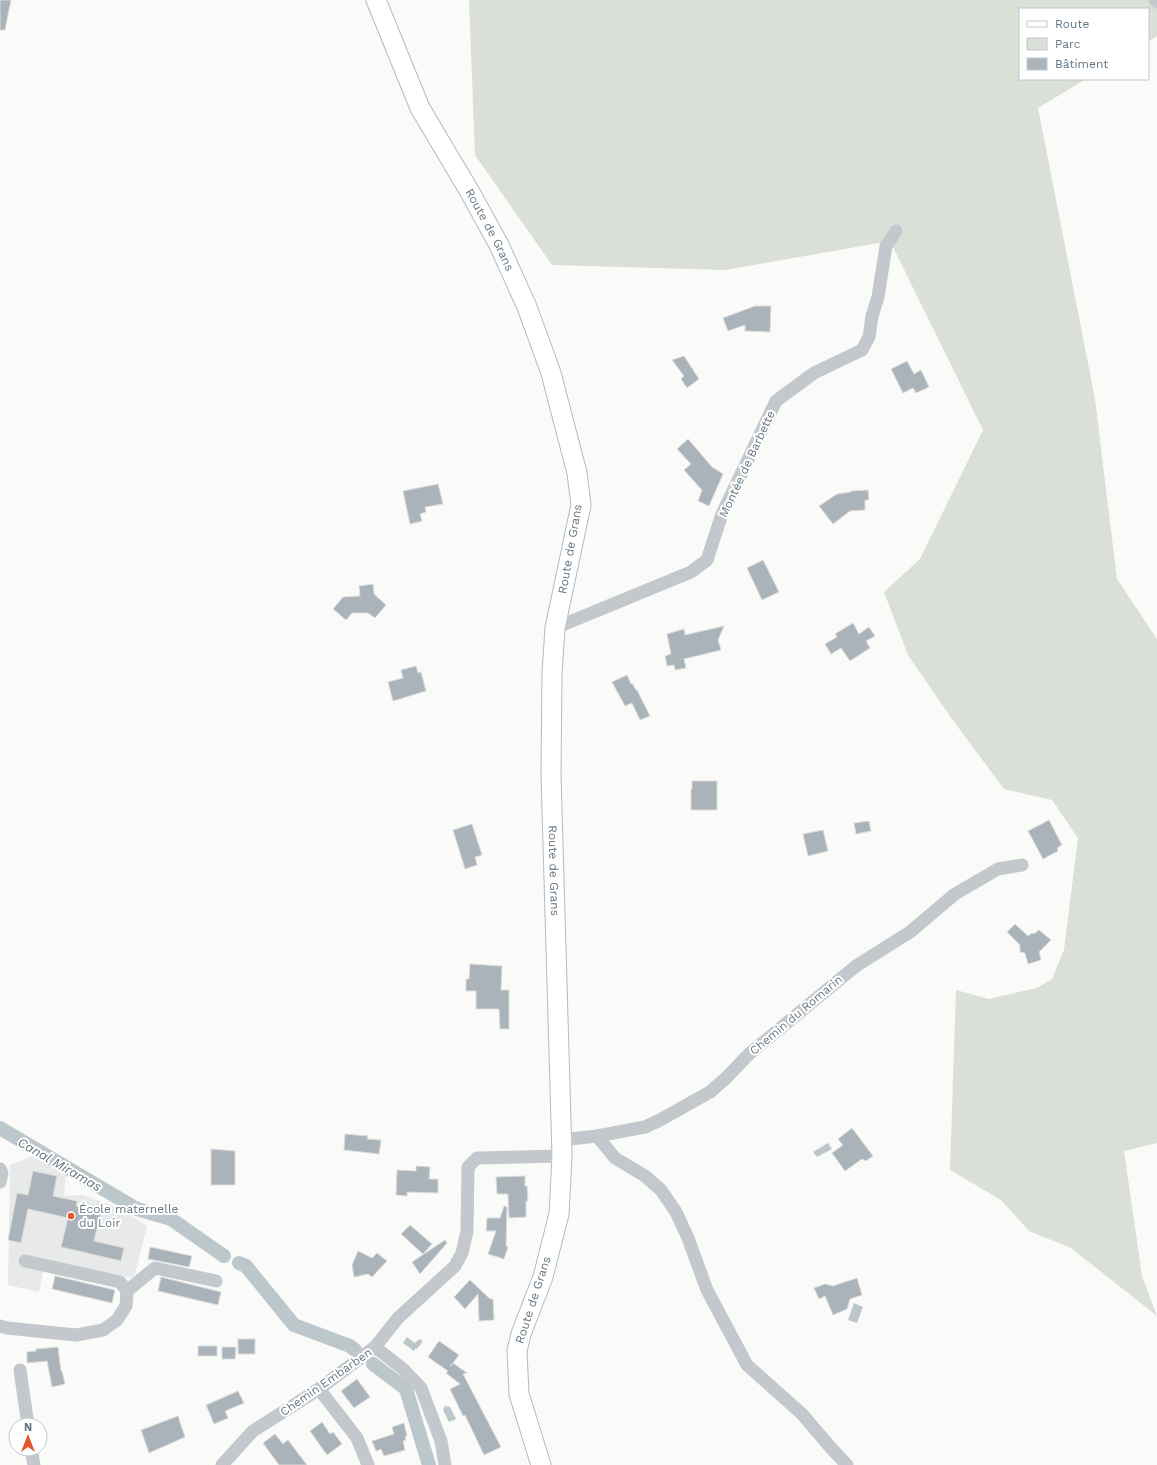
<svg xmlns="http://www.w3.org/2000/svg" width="1157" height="1465" viewBox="0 0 1157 1465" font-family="'Work Sans',sans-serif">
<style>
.built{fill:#e8e9e9}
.green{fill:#dadfd7}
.water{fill:#bbc7cb}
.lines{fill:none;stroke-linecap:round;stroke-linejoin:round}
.canal{stroke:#bbc7cb;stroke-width:14}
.building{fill:#aab3b9;stroke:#dcdcda}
.secondary-casing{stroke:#b3babf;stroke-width:21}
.street{stroke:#c3c8cc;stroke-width:13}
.secondary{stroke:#fff;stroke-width:19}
.poi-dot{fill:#e4572e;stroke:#fff;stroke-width:1.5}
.labels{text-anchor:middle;stroke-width:4;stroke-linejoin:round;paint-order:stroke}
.street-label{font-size:12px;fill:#657683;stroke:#fff}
.poi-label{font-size:12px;fill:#657683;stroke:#fff;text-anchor:start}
.water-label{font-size:13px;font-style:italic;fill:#60757c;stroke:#fff}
</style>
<rect width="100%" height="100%" fill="#fafaf8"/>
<polygon class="built" points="33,1156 66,1173 64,1196 83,1195 117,1207 147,1226 134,1278 45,1262 39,1292 8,1285 10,1165"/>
<polygon class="green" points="469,0 1157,0 1157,36 1148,42 1148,9 1020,9 1020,79 1086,79 1038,108 1095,399 1117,579 1157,639 1157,1143 1124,1151 1142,1276 1157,1316 1071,1248 1029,1231 1001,1200 950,1170 956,990 989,999 1037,988 1052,979 1064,950 1078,838 1052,800 1004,789 952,719 908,655 884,592 920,559 983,430 890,241 725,270 552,265 475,155"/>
<g class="water">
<polygon points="828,1143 832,1149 817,1157 813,1152"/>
<polygon points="854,1303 863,1307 857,1323 848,1320"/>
<polygon points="407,1337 415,1343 419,1339 423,1341 417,1349 416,1348 414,1351 403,1343"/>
<polygon points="445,1406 450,1407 456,1419 449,1422 443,1410"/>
</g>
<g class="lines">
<g class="canal">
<polyline points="0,1128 137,1209 171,1219 224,1256"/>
<polyline points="239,1263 246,1266 294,1325 350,1346 355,1350"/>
<polyline points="373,1364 406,1389 429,1465"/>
</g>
</g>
<g class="building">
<polygon points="0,0 11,0 5,30 0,30"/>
<polygon points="755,306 771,306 770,332 745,331 745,325 728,331 723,318"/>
<polygon points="684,356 699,379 687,388 681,379 684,376 672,360"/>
<polygon points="907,361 914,374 921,370 929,387 916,393 913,388 903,393 891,369"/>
<polygon points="688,439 712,467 723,474 709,506 698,501 702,490 684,470 691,464 677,449"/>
<polygon points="438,484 443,504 425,507 426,512 420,514 422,521 410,524 403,491"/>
<polygon points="868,490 869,500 865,500 865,510 850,511 833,524 819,506 837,494 851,492 851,491"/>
<polygon points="763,560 779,592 762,600 747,568"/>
<polygon points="373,584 374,594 386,605 375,618 368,613 352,613 346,620 333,609 343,597 360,596 359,586"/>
<polygon points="853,623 859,634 869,627 875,636 866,641 870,648 850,661 841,648 831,654 825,644 837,637 835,634"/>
<polygon points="724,626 718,640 721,650 684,659 686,668 675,670 674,665 667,666 665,656 671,654 667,634 684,629 685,635"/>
<polygon points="416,666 418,673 421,672 426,691 393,701 388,682 403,678 401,670"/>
<polygon points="627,675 631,684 632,683 636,690 637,690 650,716 640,720 632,703 625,706 612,682"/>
<polygon points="692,781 717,781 717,810 691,810 691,789 692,789"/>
<polygon points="1049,820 1062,845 1057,848 1058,851 1043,859 1028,831"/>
<polygon points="869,821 871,831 856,834 854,823"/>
<polygon points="472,824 482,855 475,857 477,865 465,869 453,830"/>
<polygon points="823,830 828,851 808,856 803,834"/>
<polygon points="1015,924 1028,936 1032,933 1034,934 1039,930 1051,940 1039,952 1041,960 1028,964 1025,953 1020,952 1020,945 1007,932"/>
<polygon points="470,964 502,966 501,990 509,990 509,1029 500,1029 499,1009 476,1009 476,991 466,991 466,979 469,979"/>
<polygon points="852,1128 873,1156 866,1161 862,1159 845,1171 832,1153 843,1145 838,1139"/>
<polygon points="345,1134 368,1136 367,1139 381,1140 379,1154 344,1150"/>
<polygon points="211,1149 235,1151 235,1185 211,1185"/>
<polygon points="416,1166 430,1167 429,1179 438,1179 438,1193 407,1192 407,1196 396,1195 397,1170 416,1171"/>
<polygon points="33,1171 57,1176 53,1196 77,1201 76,1206 101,1212 94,1241 124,1248 121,1261 61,1247 68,1218 28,1209 21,1243 8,1240 17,1193 28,1195"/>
<polygon points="525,1176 525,1186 527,1186 528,1201 526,1201 526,1217 509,1218 508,1194 497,1194 496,1177"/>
<polygon points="504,1206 507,1207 506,1246 508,1247 504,1259 488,1254 496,1231 486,1231 487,1218 500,1218"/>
<polygon points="410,1225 432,1244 423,1254 401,1234"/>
<polygon points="445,1240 447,1243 420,1274 412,1262"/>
<polygon points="150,1247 192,1256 189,1267 148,1259"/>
<polygon points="358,1251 372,1258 377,1253 387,1261 372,1277 368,1274 354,1277 352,1265"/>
<polygon points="55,1276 115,1290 112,1303 52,1289"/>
<polygon points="161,1277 221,1292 218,1305 158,1291"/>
<polygon points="857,1278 862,1295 850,1299 847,1309 833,1315 825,1296 819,1299 814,1288 825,1284 833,1286"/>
<polygon points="470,1280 490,1299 493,1299 494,1320 479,1321 478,1294 465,1309 454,1297"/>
<rect x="238" y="1339" width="17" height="15"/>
<polygon points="439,1341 459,1355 450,1367 453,1363 467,1373 463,1374 501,1447 484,1455 465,1415 463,1416 450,1389 460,1384 446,1373 448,1371 428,1357"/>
<rect x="198" y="1346" width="19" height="10"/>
<polygon points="58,1347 61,1371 62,1371 65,1384 52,1387 47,1361 27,1363 27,1352 36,1351 36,1349"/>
<polygon points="222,1347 236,1347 235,1359 222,1359"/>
<polygon points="357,1379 370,1397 354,1408 341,1391"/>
<polygon points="238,1391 244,1403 225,1411 228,1418 214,1424 206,1405"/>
<polygon points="178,1416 185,1437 149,1453 141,1430"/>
<polygon points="322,1422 330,1434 333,1432 342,1444 327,1455 310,1431"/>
<polygon points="404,1423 407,1436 405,1437 406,1440 403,1441 405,1450 384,1456 381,1449 376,1451 372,1441 394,1434 392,1427"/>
<polygon points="275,1434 283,1444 288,1440 307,1465 279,1465 263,1443"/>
</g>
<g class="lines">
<defs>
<g id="secondary">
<path id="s1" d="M 376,0 L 420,108 L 471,194 L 499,245 L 527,307 L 551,373 L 577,473 L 581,505 L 555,628 L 552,673 L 551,775 L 562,1156 L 559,1214 L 543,1277 L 521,1334 L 517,1351 L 519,1394 L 541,1465"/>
</g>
</defs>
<use href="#secondary" class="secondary-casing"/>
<g class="street">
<polyline points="1155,0 1157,2"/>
<polyline points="555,628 691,572 707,560 722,514 776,401 814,373 862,350 869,337 872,316 878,297 886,246 896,231"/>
<polyline points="597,1136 615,1158 645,1176 661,1190 676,1212 688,1238 707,1290 747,1365 802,1414 831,1448 847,1465"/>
<polyline points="561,1140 597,1136 645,1127 660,1120 710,1092 726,1078 749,1054 856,966 910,932 955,894 998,869 1022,865"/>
<polyline points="0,1169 2,1173 0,1182"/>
<polyline points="25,1261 120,1282 127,1291 155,1268 216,1281"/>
<polyline points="0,1326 7,1328 76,1335 103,1330 117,1320 126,1306 127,1291"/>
<polyline points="375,1347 403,1369 421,1388 441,1441 445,1465"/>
<polyline points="20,1370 28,1425"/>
<polyline points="319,1389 357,1438 368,1465"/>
<polyline points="31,1449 34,1465"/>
<polyline points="222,1465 253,1431 319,1389 375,1347 398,1318 455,1266 462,1253 467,1231 468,1167 477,1158 562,1156"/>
</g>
<use href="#secondary" class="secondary"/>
</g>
<circle class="poi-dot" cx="71" cy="1216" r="4"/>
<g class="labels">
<g class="street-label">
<text dy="4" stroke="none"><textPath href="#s1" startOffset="257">Route de Grans</textPath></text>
<text transform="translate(747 464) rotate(-65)" y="4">Montée de Barbette</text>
<text transform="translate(570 549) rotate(-80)" y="4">Route de Grans</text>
<text dy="4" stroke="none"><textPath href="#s1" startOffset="917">Route de Grans</textPath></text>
<text transform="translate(796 1015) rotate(-40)" y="4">Chemin du Romarin</text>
<text transform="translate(533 1300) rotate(-72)" y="4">Route de Grans</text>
<text transform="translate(326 1382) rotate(-35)" y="4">Chemin Embarben</text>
</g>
<g class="poi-label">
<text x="79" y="1213">École maternelle<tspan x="79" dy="14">du Loir</tspan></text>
</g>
<g class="water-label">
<text transform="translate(60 1164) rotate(30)" y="5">Canal Miramas</text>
</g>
</g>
<rect x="1019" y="8" width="130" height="72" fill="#ffffff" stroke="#c1c8cd"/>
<rect x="1027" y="21" width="20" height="6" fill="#ffffff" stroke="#c1c8cd"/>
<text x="1055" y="28" font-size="12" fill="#657683">Route</text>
<rect x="1027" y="38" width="20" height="12" fill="#dadfd7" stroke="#c1c8cd"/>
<text x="1055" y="48" font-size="12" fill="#657683">Parc</text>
<rect x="1027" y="58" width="20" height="12" fill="#aab3b9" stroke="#c1c8cd"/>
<text x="1055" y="68" font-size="12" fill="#657683">Bâtiment</text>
<g transform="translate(28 1437)"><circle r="19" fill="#ffffff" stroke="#c1c8cd"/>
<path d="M0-3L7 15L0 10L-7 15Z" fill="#e4572e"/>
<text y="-6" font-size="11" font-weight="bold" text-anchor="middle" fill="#657683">N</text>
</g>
</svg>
